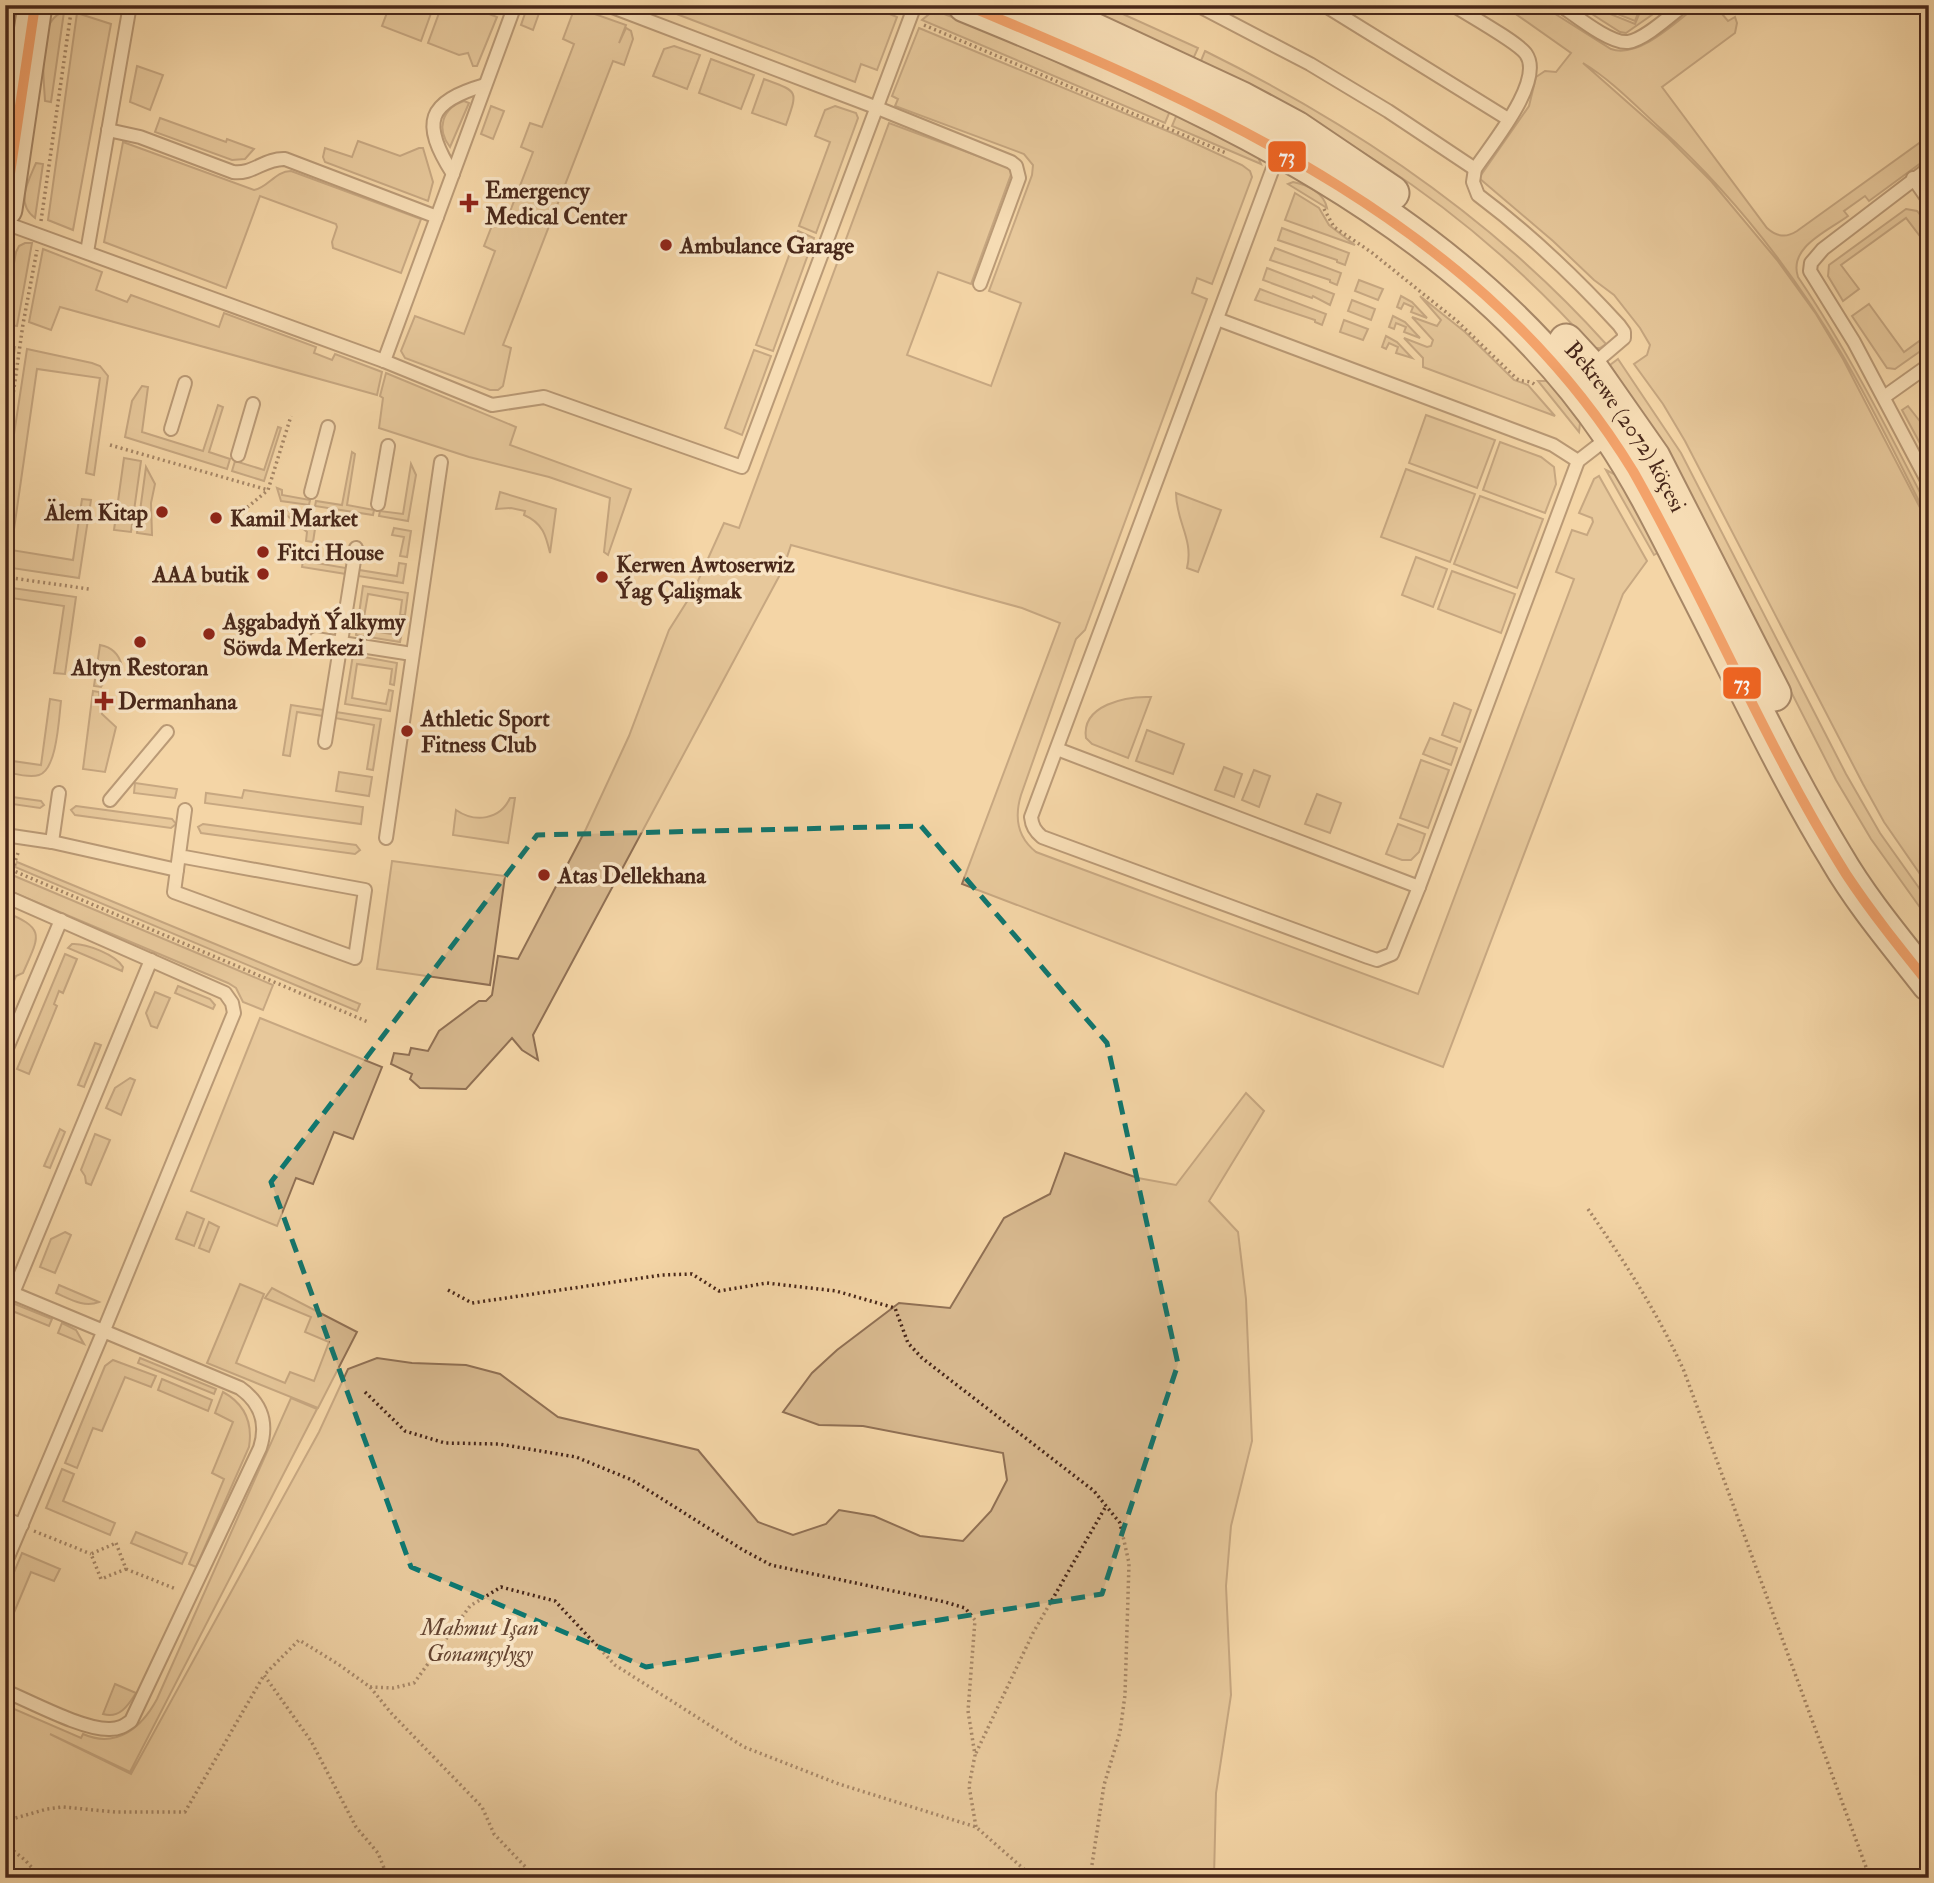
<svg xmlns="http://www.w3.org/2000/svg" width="1934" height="1883" viewBox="0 0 1934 1883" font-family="'IM FELL Double Pica',serif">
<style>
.green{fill:#d7b88e;stroke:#907054;stroke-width:2}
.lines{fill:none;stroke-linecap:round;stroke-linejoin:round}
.lane-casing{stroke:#74533d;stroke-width:16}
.secondary-casing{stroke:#49281a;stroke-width:37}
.path{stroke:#49281a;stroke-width:3.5;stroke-dasharray:2 3.5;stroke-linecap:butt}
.lane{stroke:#f8e4c5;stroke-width:12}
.secondary{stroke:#f8e4c5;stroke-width:33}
.bus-1-casing{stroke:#f8e4c5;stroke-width:16}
.bus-1{stroke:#f26522;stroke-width:10}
.marked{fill:none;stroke:#0f766e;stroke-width:5;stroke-dasharray:14 9;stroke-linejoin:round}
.poi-dot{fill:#8f2418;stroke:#f8e4c5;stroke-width:2.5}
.labels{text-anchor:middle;stroke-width:7;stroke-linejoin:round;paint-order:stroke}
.poi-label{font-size:23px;font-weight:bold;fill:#49281a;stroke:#f8e4c5;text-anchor:start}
.street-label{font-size:23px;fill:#49281a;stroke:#f8e4c5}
.park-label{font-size:23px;font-style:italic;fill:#654531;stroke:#f8e4c5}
.line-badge{stroke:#f8e4c5;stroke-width:2.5}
.badge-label{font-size:19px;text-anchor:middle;font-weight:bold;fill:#fff}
</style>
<rect width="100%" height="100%" fill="#f4d5a6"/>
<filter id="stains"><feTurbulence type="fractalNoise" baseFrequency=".00286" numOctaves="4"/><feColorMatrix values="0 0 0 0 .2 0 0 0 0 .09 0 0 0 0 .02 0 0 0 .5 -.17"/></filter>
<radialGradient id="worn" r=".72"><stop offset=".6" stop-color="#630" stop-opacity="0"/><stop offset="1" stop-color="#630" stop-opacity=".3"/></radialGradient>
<g class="green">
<polygon points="390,5 434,5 421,41 382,26"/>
<polygon points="442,5 466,5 497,17 477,66 473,66 468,53 459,55 428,43"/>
<polygon points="528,5 542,5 533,30 521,25"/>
<polygon points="653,5 868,5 897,17 877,70 861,64 855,82"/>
<polygon points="1071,5 1103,5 1198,48 1193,59"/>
<path d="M 1503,5 L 1541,5 L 1611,49 C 1639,59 1677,21 1698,5 L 1704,9 L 1710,6 L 1716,7 L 1728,21 L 1735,17 L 1737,23 L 1735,33 L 1662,87 L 1767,228 C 1777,237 1786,238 1797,231 L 1929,136 L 1929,157 L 1869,201 L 1865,196 L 1844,211 L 1848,216 C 1828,231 1788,247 1798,277 C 1848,351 1888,430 1929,510 L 1929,521 C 1901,466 1874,409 1843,356 C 1793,271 1732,194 1660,128 C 1636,106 1610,79 1583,63 L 1668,138 L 1711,181 L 1777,260 L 1816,314 L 1843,359 L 1929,525 L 1929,887 L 1884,822 L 1863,784 L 1685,441 L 1663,404 L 1634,364 L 1647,355 L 1650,345 L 1640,328 L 1614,295 L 1594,280 L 1553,241 L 1479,178 L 1529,106 L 1536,77 L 1545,71 L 1556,72 L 1571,53 Z"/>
<polygon points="1582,5 1588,5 1635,24 1643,5 1666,5 1626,33 1620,32 1581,7"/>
<polygon points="1595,5 1641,5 1635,21"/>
<polygon points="575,7 626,25 619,43 626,28 631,31 633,39 624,65 613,61 503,345 511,348 503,386 498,390 490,390 405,358 401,351 415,316 464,334 495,251 484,246 493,223 504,227 533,152 521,147 530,123 542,127 574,44 563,39"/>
<polygon points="934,10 1024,45 1071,69 1170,111 1165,123 922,20"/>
<path d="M 64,12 L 51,102 L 45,101 C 44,80 36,18 64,12 Z"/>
<polygon points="77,13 111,24 73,230 48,220"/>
<path d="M 919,28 L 1177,135 L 1242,165 L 1250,171 L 1252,177 L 1212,284 L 1197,278 L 1192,293 L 1207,299 L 1085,630 L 1076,639 L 1021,795 C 1014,818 1017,837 1036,852 L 1418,994 L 1574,579 L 1556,572 L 1572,530 L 1587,535 L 1593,522 L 1592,518 L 1579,513 L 1594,479 L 1599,476 L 1647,561 L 1623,594 L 1443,1067 L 962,884 L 1060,623 L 1022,608 L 791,545 L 783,569 L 533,1035 L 538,1060 L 522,1050 L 512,1038 L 466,1089 L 420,1088 L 410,1079 L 412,1074 L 391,1064 L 394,1053 L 409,1055 L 411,1048 L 428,1051 L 439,1031 L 479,1001 L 486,1001 L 492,995 L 498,956 L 518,959 L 586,829 L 629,736 L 669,630 L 693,592 L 724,523 L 739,528 L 889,123 L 1013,169 L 971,284 L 938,272 L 907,355 L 991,386 L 1021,303 L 989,291 L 1032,175 L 1033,165 L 1024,154 L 895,106 L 898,99 L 892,96 Z"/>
<polygon points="674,46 700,55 687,89 653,76 664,49"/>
<path d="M 1205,51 C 1355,125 1494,219 1606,344 L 1600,348 L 1594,348 C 1532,279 1460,215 1381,164 C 1323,126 1261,95 1200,63 Z"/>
<polygon points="711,59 754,75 741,109 699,93"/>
<polygon points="137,66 163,75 150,110 130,102"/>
<path d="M 764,79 C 799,92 798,90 786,125 L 752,113 Z"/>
<path d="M 464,101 L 469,103 L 450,147 C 436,129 442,108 464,101 Z"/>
<polygon points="491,106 504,111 493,139 481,134"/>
<polygon points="835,106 856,113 858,118 816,233 799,226 830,142 815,136 825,110"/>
<polygon points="1177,114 1216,133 1258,157 1261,164 1172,126"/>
<polygon points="160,118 226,142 227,139 254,149 245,159 232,160 155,132"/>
<polygon points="358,141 400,156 419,148 423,148 433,182 428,201 325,162 323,157 325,148 352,157"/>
<path d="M 123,142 L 254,190 C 268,188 275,171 291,171 L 421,219 L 401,273 L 333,248 L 332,242 L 337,227 L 336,224 L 260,196 L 226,288 L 104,242 Z"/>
<path d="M 36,163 L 43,164 L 35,218 C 15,203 28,182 36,163 Z"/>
<path d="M 1293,182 C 1308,185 1324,193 1327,208 L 1288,184 Z"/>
<polygon points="1295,193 1319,208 1329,225 1355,245 1285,220"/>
<polygon points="1906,209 1917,211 1929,226 1929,248 1906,218 1841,265 1859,289 1843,301 1828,276 1829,265"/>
<polygon points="1282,228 1349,253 1345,265 1337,262 1337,260 1278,240"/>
<polygon points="798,231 814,238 773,351 756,345"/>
<polygon points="25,243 32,243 17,326 8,325 7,303 16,252 19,246"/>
<polygon points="1275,248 1341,273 1337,285 1330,282 1330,280 1270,260"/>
<polygon points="43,249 102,272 96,290 127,302 131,295 219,327 224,313 316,347 314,353 332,360 335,354 382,372 377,395 60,307 51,330 29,322"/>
<polygon points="1267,268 1334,294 1330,305 1313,296 1312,298 1263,280"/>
<polygon points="1359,280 1383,289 1378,300 1355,291"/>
<polygon points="1260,289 1326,314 1322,325 1315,322 1315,320 1255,300"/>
<polygon points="1401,296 1412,302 1427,318 1411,312 1413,307 1404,303 1401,309 1397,307"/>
<polygon points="1420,296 1465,332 1514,380 1528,385 1555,416 1423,367 1423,358 1404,338 1427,347 1431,346 1433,340 1412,317 1437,326 1441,320"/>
<polygon points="1352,300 1375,309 1371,320 1348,311"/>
<polygon points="1869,304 1904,352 1929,334 1929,345 1895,369 1887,368 1852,316"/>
<polygon points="1393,316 1405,322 1420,338 1404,332 1406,327 1396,323 1394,329 1389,327"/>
<polygon points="1344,320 1368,329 1363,340 1340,332"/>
<polygon points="1386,336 1397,342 1412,358 1396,353 1398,347 1389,343 1386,349 1382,347"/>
<polygon points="5,345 15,347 5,410"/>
<polygon points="27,349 92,363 100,366 108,376 94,475 86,473 100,378 37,369 11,550 73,560 82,499 91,500 79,578 5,567 5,493"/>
<polygon points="754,350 771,356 742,435 725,428"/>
<polygon points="1618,359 1681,453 1846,774 1880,833 1929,902 1929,920 1871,839 1836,780 1672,458 1610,365"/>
<polygon points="386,373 516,427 510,445 631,489 608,555 604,552 610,498 549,477 469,457 379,428 383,398 380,396"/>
<polygon points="1538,381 1546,381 1551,384 1580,423 1579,432"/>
<polygon points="142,386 148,387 142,432 203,451 218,405 223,407 209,452 230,459 227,469 125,437 132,401"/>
<polygon points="1908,406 1929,433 1929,460 1902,410"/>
<polygon points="1426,415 1495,440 1477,488 1409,463"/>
<polygon points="278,427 281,428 264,481 232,471 235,461 264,470"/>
<polygon points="1500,442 1541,457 1554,467 1556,484 1545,513 1483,490"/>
<polygon points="352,452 355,454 347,505 374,510 373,515 315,506 316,501 342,505"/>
<polygon points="124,458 141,461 131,532 114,530"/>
<polygon points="411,464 416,475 408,521 379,516 380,511 403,514"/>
<polygon points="146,467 155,484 151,503 152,535 137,533"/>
<polygon points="1406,469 1475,494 1450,562 1381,537"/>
<polygon points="1606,470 1616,475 1661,551 1654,555"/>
<polygon points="277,488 282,490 282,495 310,500 309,505 281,501"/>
<path d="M 500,492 L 556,509 L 550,553 C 546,536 543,523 524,515 L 525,511 L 511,508 L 496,509 Z"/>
<path d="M 1176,493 L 1221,510 L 1198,572 L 1187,568 C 1194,539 1176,522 1176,493 Z"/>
<polygon points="1480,496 1543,519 1517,588 1454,564"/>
<polygon points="279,509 317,516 313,542 306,541 307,532"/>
<polygon points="394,528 411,531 407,557 400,556 404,537 392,535"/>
<polygon points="305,548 311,549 310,562 346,568 346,574 302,567"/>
<polygon points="1416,557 1447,569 1433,607 1402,595"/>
<polygon points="399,563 406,564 403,583 358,576 359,570 397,576"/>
<polygon points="1452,571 1515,594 1501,633 1438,609"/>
<polygon points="363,586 408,593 405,615 400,615 402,600 368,594 362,629 397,635 399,621 404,621 400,642 356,635"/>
<polygon points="5,587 76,597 65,674 54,673 64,606 5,597"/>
<path d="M 100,645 C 112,647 119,654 122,666 L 110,673 L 101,687 L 94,686 Z"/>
<polygon points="353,655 397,663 394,685 390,684 392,669 357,664 352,698 386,704 389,690 393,691 390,711 345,704"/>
<polygon points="93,691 99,692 102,714 116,727 105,772 83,769"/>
<path d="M 1151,697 L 1128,758 L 1092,744 L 1086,738 C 1081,705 1126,696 1151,697 Z"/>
<path d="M 50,699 L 61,701 C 59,717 57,770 39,775 C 29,778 16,774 5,772 L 5,760 L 41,765 Z"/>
<polygon points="1454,703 1471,710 1460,742 1442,735"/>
<polygon points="291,705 324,710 323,716 297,712 290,756 283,755"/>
<polygon points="336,712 381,719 373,770 367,769 374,725 335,718"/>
<polygon points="1147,730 1184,744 1173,774 1136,761"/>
<polygon points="1430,738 1457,748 1451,765 1423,754"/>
<polygon points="1421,760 1449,770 1428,828 1400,818"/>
<polygon points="1224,767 1242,774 1234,797 1215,790"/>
<polygon points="1254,770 1270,776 1259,807 1242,800"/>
<polygon points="339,772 372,777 369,796 336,791"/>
<polygon points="135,783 177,789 175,798 134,793"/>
<polygon points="244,790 363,807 361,824 205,803 206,793 242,798"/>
<polygon points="1317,794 1341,803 1330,833 1305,824"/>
<polygon points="5,796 41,801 44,805 40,808 5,803"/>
<path d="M 510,798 L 515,798 L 508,843 L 453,835 L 456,810 C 475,823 500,820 510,798 Z"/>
<polygon points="76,806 172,819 176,824 171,828 75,815 71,810"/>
<polygon points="203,824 356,845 360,850 355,854 201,833 198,827"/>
<polygon points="1398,824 1425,834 1419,852 1411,860 1402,860 1386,854"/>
<polygon points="392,861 505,876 490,985 377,969"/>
<polygon points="17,862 360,1004 357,1011 15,867"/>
<polygon points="5,872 273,985 263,1010 243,1002 236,988 228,983 5,889"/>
<path d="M 5,912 C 47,929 39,936 23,973 L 16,976 L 5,1002 Z"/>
<path d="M 72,944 C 86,943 116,955 123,967 L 122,971 L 68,948 Z"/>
<polygon points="65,954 77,959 63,993 59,991 54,1004 57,1006 29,1074 17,1069"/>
<polygon points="178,986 210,999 215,1005 213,1009 175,993"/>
<polygon points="155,992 170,998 157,1028 151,1026 146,1013"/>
<polygon points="260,1018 382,1067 353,1139 334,1132 313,1184 296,1178 277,1226 191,1191"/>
<polygon points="95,1043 101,1045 84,1087 78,1085"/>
<polygon points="130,1078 135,1080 121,1115 106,1108 115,1088"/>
<path d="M 1246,1093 L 1264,1111 L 1209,1201 L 1238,1232 L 1246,1299 L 1252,1441 L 1231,1526 L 1226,1586 L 1231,1695 L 1216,1793 L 1214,1878 L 5,1878 L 5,1705 L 81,1738 L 83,1734 C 117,1749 142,1727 157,1699 L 291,1398 L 317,1409 L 130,1772 L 50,1734 L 131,1774 L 319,1432 L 348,1369 L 377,1358 L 412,1363 L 466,1365 L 500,1374 L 558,1417 L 698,1450 L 758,1522 L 793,1535 L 826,1524 L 839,1510 L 874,1516 L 920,1536 L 963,1541 L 991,1511 L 1007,1480 L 1003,1453 L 863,1426 L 819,1425 L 783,1412 L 812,1373 L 837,1350 L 899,1303 L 950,1308 L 1004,1218 L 1050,1194 L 1065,1153 L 1138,1178 L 1176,1185 Z"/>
<polygon points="60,1129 65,1132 50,1168 44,1166"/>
<polygon points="95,1134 110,1140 91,1185 86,1183 85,1176 81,1170"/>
<polygon points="187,1212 204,1219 194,1246 176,1239"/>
<polygon points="209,1222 219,1227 209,1252 199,1248"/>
<polygon points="65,1232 71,1235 55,1273 40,1267 51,1239"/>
<polygon points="240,1284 264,1294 236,1363 285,1383 290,1372 314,1381 329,1342 305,1332 311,1317 265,1298 272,1288 357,1332 318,1408 207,1363"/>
<path d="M 59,1285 L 99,1302 C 84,1308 70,1299 56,1293 Z"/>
<polygon points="5,1300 52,1319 49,1326 5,1308"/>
<polygon points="62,1323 76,1330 84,1344 58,1333"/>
<polygon points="140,1358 216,1389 214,1394 138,1363"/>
<polygon points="113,1360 156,1376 151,1387 125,1377 102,1431 93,1428 77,1468 65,1463 105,1366"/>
<polygon points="162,1379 212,1400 208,1411 158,1390"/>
<path d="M 223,1392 C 245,1404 253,1422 249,1447 L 196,1567 L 189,1564 L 224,1479 L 212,1473 L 233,1422 L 215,1413 Z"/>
<polygon points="62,1469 74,1474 63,1501 115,1523 110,1535 46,1508"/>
<polygon points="136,1532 187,1553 182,1564 131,1543"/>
<polygon points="22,1553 60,1569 54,1581 31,1572 5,1634 5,1594"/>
<path d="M 115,1684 L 136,1693 C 128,1706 119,1719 103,1714 Z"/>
</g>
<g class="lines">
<defs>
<g id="lane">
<polyline points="607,5 875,107 1011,162 1016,166 1019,178 980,284"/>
<polyline points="1197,5 1310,64 1388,111 1475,169"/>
<polyline points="1324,5 1508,119"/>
<path d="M 1453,5 C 1467,14 1519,43 1526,54 C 1545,81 1490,146 1475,169 L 1473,182 L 1478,195 C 1530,234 1575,277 1619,325 L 1624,332 L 1624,338 L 1590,367"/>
<path d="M 1560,5 C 1575,15 1610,44 1628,42 C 1644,40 1671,15 1684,5"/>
<polyline points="1738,5 1739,7"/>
<path d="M 108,130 L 140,137 L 233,172 C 252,175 265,158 285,159 L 437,217"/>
<path d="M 1279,152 L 1031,817 C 1032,826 1035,831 1042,837 L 1368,957 L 1377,960 L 1392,954 L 1419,887 L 1578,461"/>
<polyline points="1929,168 1823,249 1811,263 1810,271 1854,342 1929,484"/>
<path d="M 453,174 C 420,122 427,102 485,85"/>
<polyline points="1913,178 1929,201"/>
<polyline points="5,223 384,361 492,405 544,397 742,467 915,5"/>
<polyline points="87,252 130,5"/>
<polyline points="1217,319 1553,445 1578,461 1609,437"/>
<polyline points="384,361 515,5"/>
<polyline points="1884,397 1929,365"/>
<polyline points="171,429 185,383"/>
<polyline points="238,455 253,404"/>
<polyline points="311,492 328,427"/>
<polyline points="378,504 388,446"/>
<polyline points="316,639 412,654"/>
<polyline points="325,742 356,548"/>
<polyline points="1057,749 1419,887"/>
<polyline points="59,793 52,842 177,870"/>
<polyline points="110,800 167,732"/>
<polyline points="5,835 52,842"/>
<polyline points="386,838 441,462"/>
<polyline points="179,856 365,890 355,958 174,892 185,810"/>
<polyline points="5,896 225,993 232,1003 234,1013 104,1330 5,1564"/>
<polyline points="5,1053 61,920"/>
<path d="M 5,1290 L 240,1388 C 261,1403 268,1423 260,1448 L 131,1721 C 124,1726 119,1729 110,1729 C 83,1730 32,1702 5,1691"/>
<polyline points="13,1293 151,960"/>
<polyline points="5,1519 22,1525"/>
</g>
<g id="secondary">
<path d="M 965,5 C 1203,102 1461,215 1610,435 C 1642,482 1667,534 1693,585 C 1740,676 1783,770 1836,857 C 1862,902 1897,943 1929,984"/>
<polyline points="1040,5 1242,99 1296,128 1392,193"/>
<polyline points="5,209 35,5"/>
<path id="s1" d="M 1566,341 L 1590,367 L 1653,457 L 1774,694"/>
</g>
</defs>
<use href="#lane" class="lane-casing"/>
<use href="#secondary" class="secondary-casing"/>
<g class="path">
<polyline points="880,5 895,12"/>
<polyline points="924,25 1226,153"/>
<path d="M 1324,209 L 1334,227 L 1371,252 L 1457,321 L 1516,378 C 1522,383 1529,379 1535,385"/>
<polyline points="41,221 72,5"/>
<polyline points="110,445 268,490"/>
<polyline points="5,452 23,324 37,250"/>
<polyline points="243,511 268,490 291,416"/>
<polyline points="5,577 89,589"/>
<polyline points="18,853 12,870 14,871 368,1022"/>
<path d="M 1588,1209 C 1624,1261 1658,1313 1684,1371 L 1870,1878"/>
<polyline points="448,1290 472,1303 662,1275 692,1274 719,1291 767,1283 836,1291 895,1308 908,1343 922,1358 1094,1491 1120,1523 1129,1563 1125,1695 1120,1732 1104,1785 1090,1878"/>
<polyline points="365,1392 405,1431 445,1443 499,1444 576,1457 632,1480 743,1550 771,1565 945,1602 965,1608 975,1620 968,1711 975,1755 969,1786 976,1827"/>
<polyline points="34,1531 91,1554"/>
<polygon points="116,1543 126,1569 101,1579 91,1554"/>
<polyline points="126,1569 176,1589"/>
<polyline points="370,1687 393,1688 414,1683 470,1606 501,1587 555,1601 615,1665 744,1747 839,1784 976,1827 1034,1878"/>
<polyline points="976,1753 1033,1633 1106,1506"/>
<polyline points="5,1821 47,1809 63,1807 115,1812 185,1812 264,1675"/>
<polyline points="5,1844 25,1860 41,1878"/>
<polyline points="388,1878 378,1853 356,1827 311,1741 264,1675 299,1640 338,1664 370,1687 392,1714 482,1807 494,1834 536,1878"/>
</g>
<use href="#lane" class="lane"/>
<use href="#secondary" class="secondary"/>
<defs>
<g id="bus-1">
<path d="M 966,5 C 1219,110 1484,227 1633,471 C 1708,603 1765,745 1846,874 C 1871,912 1900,948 1929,984"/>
<polyline points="5,207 35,5"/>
</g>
</defs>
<use href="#bus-1" class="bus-1-casing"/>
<use href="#bus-1" class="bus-1"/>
</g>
<path d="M0 0H1934V1883H0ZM 921,826 L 1107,1043 L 1178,1364 L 1102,1594 L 646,1667 L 411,1567 L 271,1182 L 537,835 Z" fill="#f4d5a6" fill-opacity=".55" fill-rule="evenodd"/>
<path class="marked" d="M 921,826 L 1107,1043 L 1178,1364 L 1102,1594 L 646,1667 L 411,1567 L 271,1182 L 537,835 Z"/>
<g class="poi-dot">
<path d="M465.5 192.5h7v7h7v7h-7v7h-7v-7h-7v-7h7z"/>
<circle cx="666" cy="245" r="7"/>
<circle cx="162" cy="512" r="7"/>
<circle cx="216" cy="518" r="7"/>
<circle cx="263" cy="552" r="7"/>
<circle cx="263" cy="574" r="7"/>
<circle cx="602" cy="577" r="7"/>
<circle cx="209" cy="634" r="7"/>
<circle cx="140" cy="642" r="7"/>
<path d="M100.5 690.5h7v7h7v7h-7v7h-7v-7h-7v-7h7z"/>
<circle cx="407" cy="731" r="7"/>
<circle cx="544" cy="875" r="7"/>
</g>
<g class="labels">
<g class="poi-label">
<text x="485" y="198">Emergency<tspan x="485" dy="26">Medical Center</tspan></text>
<text x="680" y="253">Ambulance Garage</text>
<text x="148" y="520" text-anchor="end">Älem Kitap</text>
<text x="230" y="526">Kamil Market</text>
<text x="277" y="560">Fitci House</text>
<text x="616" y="572">Kerwen Awtoserwiz<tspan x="616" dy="26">Ýag Çalişmak</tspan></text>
<text x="249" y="582" text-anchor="end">AAA butik</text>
<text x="223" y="629">Aşgabadyň Ýalkymy<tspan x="223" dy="26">Söwda Merkezi</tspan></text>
<text x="140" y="675" text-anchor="middle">Altyn Restoran</text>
<text x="118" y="709">Dermanhana</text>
<text x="421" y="726">Athletic Sport<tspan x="421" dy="26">Fitness Club</tspan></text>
<text x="558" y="883">Atas Dellekhana</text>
</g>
<g class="street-label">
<text dy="8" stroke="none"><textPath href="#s1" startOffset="105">Bekrewe (2072) köçesi</textPath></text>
</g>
<g class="park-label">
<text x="480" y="1635">Mahmut Işan<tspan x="480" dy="26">Gonamçylygy</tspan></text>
</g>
</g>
<g class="line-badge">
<rect x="1267" y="140" width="40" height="33" rx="7" fill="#f26522"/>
<rect x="1722" y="666" width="40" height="34" rx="7" fill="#f26522"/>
</g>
<g class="badge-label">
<text x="1287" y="163">73</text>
<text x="1742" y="690">73</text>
</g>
<rect width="1934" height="1883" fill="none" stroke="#f4d5a6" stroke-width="28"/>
<rect x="7" y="7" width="1920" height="1869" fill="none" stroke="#49281a" stroke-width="3.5"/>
<rect x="14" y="14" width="1906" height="1855" fill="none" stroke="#49281a" stroke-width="2"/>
<rect width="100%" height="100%" filter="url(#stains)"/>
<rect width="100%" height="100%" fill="url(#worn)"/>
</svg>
